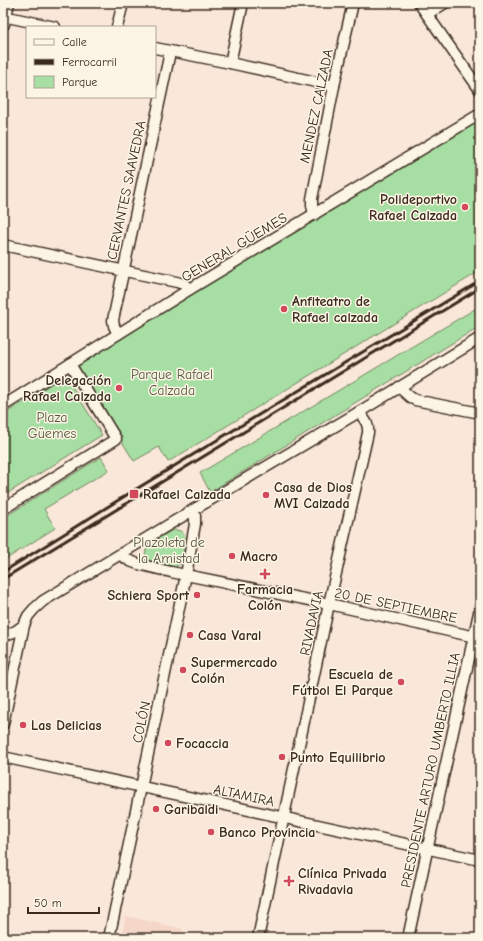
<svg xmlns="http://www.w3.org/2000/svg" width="483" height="941" viewBox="0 0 483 941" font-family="'Comic Neue',sans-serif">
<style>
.built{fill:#f5d7ca}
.green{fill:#a7dea3;stroke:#718460}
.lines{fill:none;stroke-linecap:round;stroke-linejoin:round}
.minor-casing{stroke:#3b2a1e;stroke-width:13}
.tertiary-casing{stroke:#3b2a1e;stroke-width:15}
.minor{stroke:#fcf5e5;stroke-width:10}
.tertiary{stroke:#fcf5e5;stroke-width:12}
.rail{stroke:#3b2a1e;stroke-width:3}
.poi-dot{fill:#d1495b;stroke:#fcf5e5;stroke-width:1.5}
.labels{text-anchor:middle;stroke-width:3;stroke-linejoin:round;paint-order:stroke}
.street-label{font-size:14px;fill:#3b2a1e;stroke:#fcf5e5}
.poi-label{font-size:14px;font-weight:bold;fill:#3b2a1e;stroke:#fcf5e5;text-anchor:start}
.park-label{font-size:14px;fill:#56573f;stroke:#fcf5e5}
</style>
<rect width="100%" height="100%" fill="#f9e7d9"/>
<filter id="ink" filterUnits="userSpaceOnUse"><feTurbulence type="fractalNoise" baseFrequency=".025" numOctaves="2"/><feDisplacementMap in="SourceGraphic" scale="8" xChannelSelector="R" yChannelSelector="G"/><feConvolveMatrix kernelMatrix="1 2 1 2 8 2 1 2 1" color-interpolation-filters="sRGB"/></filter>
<g filter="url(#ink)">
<polygon class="built" points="126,916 183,929 181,938 121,938"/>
<g class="green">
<path d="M 480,119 L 480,271 L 168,462 L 159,447 L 134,461 L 79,373 C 77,368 76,366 80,362 Z"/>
<polygon points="480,306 480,326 210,492 200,473"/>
<polygon points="65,375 102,435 3,496 3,415"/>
<polygon points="101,457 109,470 44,509 55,528 3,561 3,518"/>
<path d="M 172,530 C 187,529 186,539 184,550 C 183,554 182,559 181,563 L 176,567 L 173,567 L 151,562 C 133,549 163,536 172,530 Z"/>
</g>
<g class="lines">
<defs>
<g id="minor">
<polyline points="419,3 480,90"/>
<polyline points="427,14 445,3"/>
<polyline points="3,16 55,27"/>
<polyline points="117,27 123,3"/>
<polyline points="155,48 230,63 334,86"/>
<polyline points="230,63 243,3"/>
<polyline points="314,215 312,205 312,199 334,86 353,3"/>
<polyline points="3,245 177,282 184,284 190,289"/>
<polyline points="118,334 114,326 113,320 170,52"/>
<polyline points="399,387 410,397 415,400 480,413"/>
<polyline points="3,406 190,289 480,114"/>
<polyline points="3,509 116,439 70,364"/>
<polyline points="121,555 130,561 138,564 171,572 329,604 480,638"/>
<polyline points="3,636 16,631 24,625 28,616 34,609 43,601 193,510 359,412 480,338"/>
<polyline points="3,724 24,625"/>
<polyline points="3,757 480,860"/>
<polyline points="109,938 186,575 195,524 195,516 193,510"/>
<path d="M 258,938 L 329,604 L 368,433 C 369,423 364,419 359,412"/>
<polyline points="408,938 480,608"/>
</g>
<polyline id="tertiary" points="3,24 8,3"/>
</defs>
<use href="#minor" class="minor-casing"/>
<use href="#tertiary" class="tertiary-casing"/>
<use href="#minor" class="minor"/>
<use href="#tertiary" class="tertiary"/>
<g class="rail">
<polyline points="3,572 133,491 480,281"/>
<polyline points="3,579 137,497 480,288"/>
</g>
</g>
</g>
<g class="poi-dot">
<circle cx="465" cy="207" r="4"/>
<circle cx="284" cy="309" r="4"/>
<circle cx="119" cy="388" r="4"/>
<rect x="129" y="489" width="10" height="10" rx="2"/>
<circle cx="266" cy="495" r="4"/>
<circle cx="232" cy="556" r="4"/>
<path d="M263 568h4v4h4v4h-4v4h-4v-4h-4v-4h4z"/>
<circle cx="197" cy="595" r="4"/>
<circle cx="190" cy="635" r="4"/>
<circle cx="183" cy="670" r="4"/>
<circle cx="401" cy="682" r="4"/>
<circle cx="23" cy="725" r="4"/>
<circle cx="168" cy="743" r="4"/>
<circle cx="282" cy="757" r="4"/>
<circle cx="156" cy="809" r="4"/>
<circle cx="211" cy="832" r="4"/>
<path d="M287 875h4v4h4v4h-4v4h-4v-4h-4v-4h4z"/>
</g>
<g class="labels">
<g class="street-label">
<text transform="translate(316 106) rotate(-78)" y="5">MENDEZ CALZADA</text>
<text transform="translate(126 190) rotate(-78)" y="5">CERVANTES SAAVEDRA</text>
<text transform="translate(234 247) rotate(-31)" y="5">GENERAL GÜEMES</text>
<text transform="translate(396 605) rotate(12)" y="5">20 DE SEPTIEMBRE</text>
<text transform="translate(311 623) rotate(-78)" y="5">RIVADAVIA</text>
<text transform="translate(141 722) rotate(-78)" y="5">COLÓN</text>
<text transform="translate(430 770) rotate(-78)" y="5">PRESIDENTE ARTURO UMBERTO ILLIA</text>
<text transform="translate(244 795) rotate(12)" y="5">ALTAMIRA</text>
</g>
<g class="poi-label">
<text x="457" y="204" text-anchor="end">Polideportivo<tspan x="457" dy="16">Rafael Calzada</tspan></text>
<text x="292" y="306">Anfiteatro de<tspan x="292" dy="16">Rafael calzada</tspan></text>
<text x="111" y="385" text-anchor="end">Delegación<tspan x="111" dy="16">Rafael Calzada</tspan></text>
<text x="274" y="492">Casa de Dios<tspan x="274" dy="16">MVI Calzada</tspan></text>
<text x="143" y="499">Rafael Calzada</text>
<text x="240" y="561">Macro</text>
<text x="265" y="594" text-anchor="middle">Farmacia<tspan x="265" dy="16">Colón</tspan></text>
<text x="189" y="600" text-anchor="end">Schiera Sport</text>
<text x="198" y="640">Casa Varal</text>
<text x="191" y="667">Supermercado<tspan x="191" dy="16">Colón</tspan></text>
<text x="393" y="679" text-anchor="end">Escuela de<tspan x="393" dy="16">Fútbol El Parque</tspan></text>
<text x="31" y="730">Las Delicias</text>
<text x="176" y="748">Focaccia</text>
<text x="290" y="762">Punto Equilibrio</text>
<text x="164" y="814">Garibaldi</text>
<text x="219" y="837">Banco Provincia</text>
<text x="298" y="878">Clínica Privada<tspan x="298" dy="16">Rivadavia</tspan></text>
</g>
<g class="park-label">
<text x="172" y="379">Parque Rafael<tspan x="172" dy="16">Calzada</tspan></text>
<text x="52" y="422">Plaza<tspan x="52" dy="16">Güemes</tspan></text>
<text x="169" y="547">Plazoleta de<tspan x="169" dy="16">la Amistad</tspan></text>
</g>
</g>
<rect width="483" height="941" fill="none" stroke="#fcf5e5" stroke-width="16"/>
<rect x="8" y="8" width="467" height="925" fill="none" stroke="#3b2a1e" stroke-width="1.5" filter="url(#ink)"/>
<rect x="26" y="26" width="130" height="72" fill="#fcf5e5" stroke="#afa495"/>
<rect x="34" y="39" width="20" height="6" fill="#fcf5e5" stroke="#afa495"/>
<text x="62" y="46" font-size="12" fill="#3b2a1e">Calle</text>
<rect x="34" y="59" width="20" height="6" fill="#3b2a1e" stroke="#afa495"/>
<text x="62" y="66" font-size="12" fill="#3b2a1e">Ferrocarril</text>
<rect x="34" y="76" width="20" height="12" fill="#a7dea3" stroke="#afa495"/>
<text x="62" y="86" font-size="12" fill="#3b2a1e">Parque</text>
<path d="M28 907v6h71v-6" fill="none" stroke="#3b2a1e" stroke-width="2"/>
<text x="34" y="907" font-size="12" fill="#3b2a1e" stroke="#fcf5e5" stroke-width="3" paint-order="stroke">50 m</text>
</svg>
